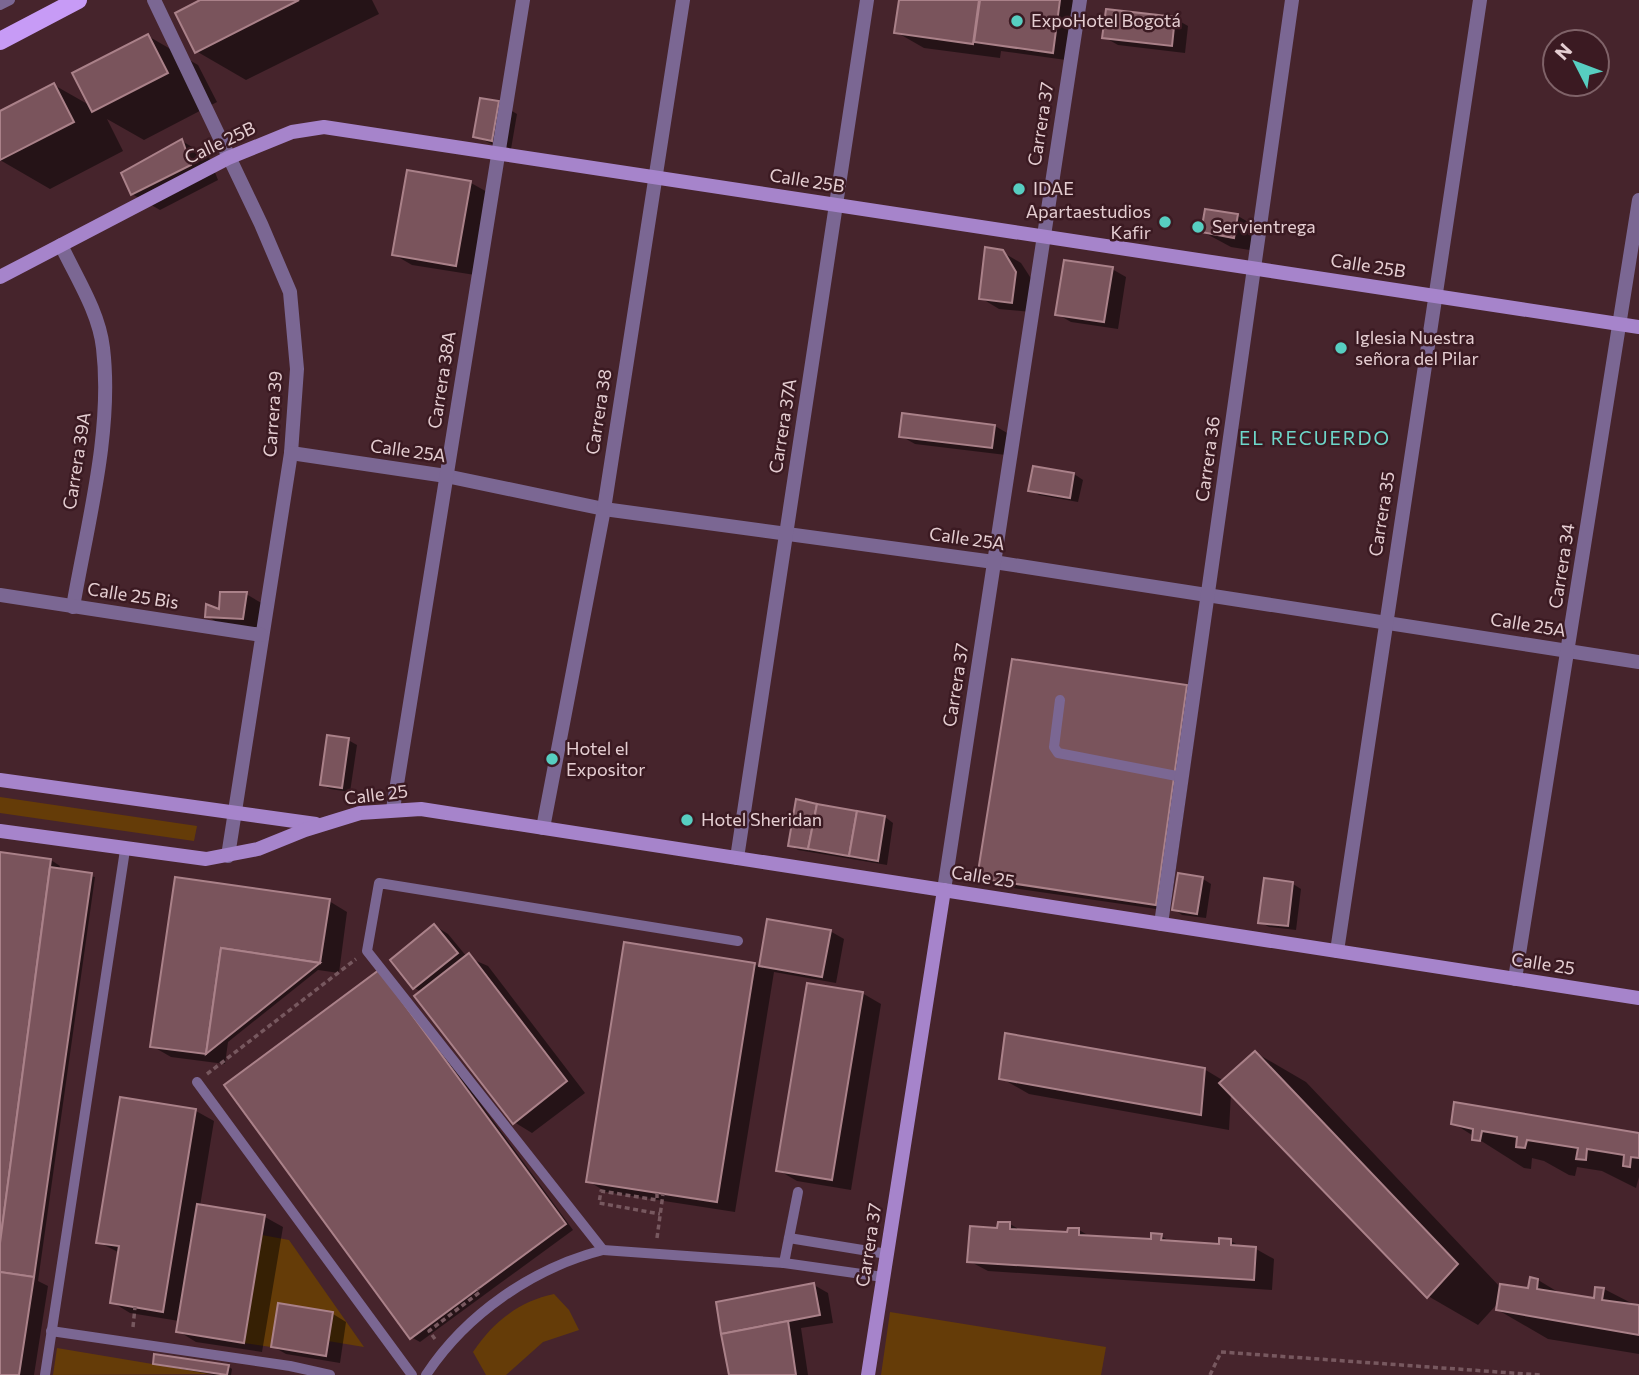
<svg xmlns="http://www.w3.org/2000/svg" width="1639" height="1375" viewBox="0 0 1639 1375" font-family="Commissioner,sans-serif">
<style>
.green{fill:#653c08}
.shadow{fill:#0007}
.building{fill:#7a545c;stroke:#aa8189;stroke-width:2}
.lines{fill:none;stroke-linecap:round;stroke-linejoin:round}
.path{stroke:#77585f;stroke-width:3.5;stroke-dasharray:5 3.5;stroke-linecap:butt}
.lane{stroke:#7b6793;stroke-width:10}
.street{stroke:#7b6793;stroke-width:14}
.secondary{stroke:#a684cb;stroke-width:14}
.primary{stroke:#c79bf6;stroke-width:18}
.poi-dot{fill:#57cec1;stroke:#3b1a22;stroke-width:2.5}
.labels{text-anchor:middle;stroke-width:5;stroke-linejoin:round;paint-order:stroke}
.poi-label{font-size:18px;fill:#e5ced2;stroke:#3b1a22;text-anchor:start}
.street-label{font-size:18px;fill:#e5ced2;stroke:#3b1a22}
.neighbourhood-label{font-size:19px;letter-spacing:2px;fill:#6dd7ca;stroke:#3b1a22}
</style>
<rect width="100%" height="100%" fill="#46242c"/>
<g class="green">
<polygon points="0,797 197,826 194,841 0,813"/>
<polygon points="262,1235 289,1240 364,1347 328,1341 333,1312 278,1303 271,1347 244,1343"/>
<path d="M 554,1294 L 569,1310 L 579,1330 L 543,1342 L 506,1375 L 486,1375 L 473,1352 C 492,1323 519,1301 554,1294 Z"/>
<polygon points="890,1312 1106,1347 1101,1375 881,1375"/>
<polygon points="57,1348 212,1374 53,1375"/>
</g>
<g class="shadow">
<polygon points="204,0 372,0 379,14 246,80 196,51"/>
<polygon points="901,0 1072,0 1075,2 1066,60 1001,51 1000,58 924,48 896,32"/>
<polygon points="1174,18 1188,26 1185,53 1118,45 1104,37"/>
<polygon points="148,36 198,65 217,102 144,140 107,119 123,151 50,189 0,160 0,113 54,85 91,106"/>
<polygon points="498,103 517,114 511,149 492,139 492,143 502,149 475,136"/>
<polygon points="182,141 209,157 218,180 160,210 132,194"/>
<polygon points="471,183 489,193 475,275 412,265 393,254"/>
<polygon points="1206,211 1238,216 1265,232 1262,252 1231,247 1203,232"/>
<polygon points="1002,252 1021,263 1034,283 1031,312 999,309 981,298"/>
<polygon points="1112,269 1126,277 1118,329 1071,322 1057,314"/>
<polygon points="904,415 995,426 1009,434 1006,455 915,444 901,436"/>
<polygon points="1074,474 1083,480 1078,502 1039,495 1030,490"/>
<polygon points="246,594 265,605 262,629 225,627 207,616"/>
<polygon points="1187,686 1200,694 1170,911 993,885 979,877"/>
<polygon points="348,740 357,745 350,792 330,789 321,784"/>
<polygon points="885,817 893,823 887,865 798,850 790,845"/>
<polygon points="0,854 51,860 60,866 59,870 95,877 38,1281 48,1286 34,1375 0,1375"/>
<polygon points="1203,879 1211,884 1206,918 1182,915 1174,909"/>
<polygon points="1293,884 1301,889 1296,930 1269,927 1260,922"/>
<polygon points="329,901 347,912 339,973 318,970 228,1042 225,1064 171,1057 152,1046"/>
<polygon points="769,921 830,931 844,939 836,983 774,972 735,1212 606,1192 588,1181 755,964 760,968"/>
<polygon points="435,926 448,934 467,957 488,966 585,1093 532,1133 514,1122 422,992 414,988"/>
<polygon points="388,977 573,1230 420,1342 411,1337"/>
<polygon points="862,993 881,1004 851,1190 797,1181 778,1170"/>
<polygon points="1256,1053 1306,1082 1501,1288 1529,1290 1538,1280 1563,1295 1595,1300 1596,1289 1604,1289 1639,1307 1639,1354 1548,1339 1498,1310 1499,1302 1478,1325 1428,1296 1231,1093 1229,1130 1029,1094 1001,1078 1204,1069 1224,1081"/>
<polygon points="122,1099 196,1111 214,1121 200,1206 265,1217 283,1227 262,1352 196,1342 178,1331 179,1321 130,1313 112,1302 120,1253 98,1242"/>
<polygon points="1453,1123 1639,1135 1639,1177 1636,1188 1602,1171 1577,1167 1575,1176 1569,1175 1544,1161 1532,1158 1531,1169 1524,1168"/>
<polygon points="1010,1224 1022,1231 1069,1234 1079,1230 1091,1237 1152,1241 1161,1236 1173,1243 1221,1246 1231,1241 1243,1248 1256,1249 1274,1259 1272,1290 988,1271 969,1261 999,1230"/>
<polygon points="814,1285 828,1293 833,1323 801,1328 808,1375 731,1375"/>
<polygon points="333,1314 346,1322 340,1363 286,1354 272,1346"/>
<polygon points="154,1364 228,1366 232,1369 231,1375 214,1375"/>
</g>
<g class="building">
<polygon points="200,0 299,0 195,53 175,13"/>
<polygon points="899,0 979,0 973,44 894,33"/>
<polygon points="980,0 1060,0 1053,53 974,42"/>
<polygon points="1106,9 1175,17 1172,46 1102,38"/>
<polygon points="148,34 168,73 92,112 72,73"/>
<polygon points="54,83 74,122 0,160 0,111"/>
<polygon points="480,98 499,101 492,141 473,137"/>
<polygon points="182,139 191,165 131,195 121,173"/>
<polygon points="407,170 471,181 456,266 392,255"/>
<polygon points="1205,209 1238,214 1234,238 1201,232"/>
<polygon points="985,247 1003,250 1016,272 1012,303 979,299"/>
<polygon points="1064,260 1113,267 1104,322 1055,315"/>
<polygon points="902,413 995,425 992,448 899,437"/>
<polygon points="1033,466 1074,473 1070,498 1028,491"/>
<polygon points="220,592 247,592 243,619 205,617 206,604 219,609"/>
<polygon points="1012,659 1187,685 1156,905 977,878"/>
<polygon points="327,735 349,738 342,788 320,785"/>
<polygon points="796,799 817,804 808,849 788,846"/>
<polygon points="817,804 857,811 849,856 808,849"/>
<polygon points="857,811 885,816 878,861 849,856"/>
<polygon points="0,852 51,859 0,1243"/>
<polygon points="50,867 92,873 34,1277 0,1272 0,1243"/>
<polygon points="1178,873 1203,877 1197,914 1172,910"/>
<polygon points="175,877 330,899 320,963 221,948 206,1054 150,1047"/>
<polygon points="1264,878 1293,882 1288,926 1258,923"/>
<polygon points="767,919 831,930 822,977 759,966"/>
<polygon points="434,924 458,953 413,989 390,960"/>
<polygon points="624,942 755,963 717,1202 586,1182"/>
<polygon points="221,948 320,963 206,1054"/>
<polygon points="469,953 567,1081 513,1124 414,996"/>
<polygon points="379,970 566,1224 410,1339 224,1085"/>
<polygon points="807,983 863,992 832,1180 776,1171"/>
<polygon points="1005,1033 1205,1068 1201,1115 999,1079"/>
<polygon points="1255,1051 1458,1264 1427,1298 1219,1083"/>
<polygon points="120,1097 196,1109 163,1312 110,1303 119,1246 96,1243"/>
<polygon points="1454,1102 1639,1133 1639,1158 1631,1157 1630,1167 1623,1166 1624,1155 1587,1149 1586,1160 1576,1159 1578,1148 1527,1140 1525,1148 1516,1147 1517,1137 1482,1131 1480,1141 1472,1140 1473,1129 1451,1124"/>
<polygon points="197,1204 265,1215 244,1343 176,1332"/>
<polygon points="998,1222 1010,1222 1010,1229 1067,1232 1068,1228 1079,1228 1079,1235 1151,1239 1151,1233 1162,1234 1161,1240 1219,1244 1219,1238 1231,1239 1231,1245 1256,1247 1254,1280 967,1262 970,1226 997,1228"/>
<polygon points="0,1272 34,1277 19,1375 0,1375"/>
<polygon points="1530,1277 1538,1279 1537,1289 1594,1298 1595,1287 1604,1288 1602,1300 1639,1305 1639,1335 1496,1310 1500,1284 1528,1288"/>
<polygon points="814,1283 820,1315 721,1334 716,1302"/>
<polygon points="278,1303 333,1312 326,1356 271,1347"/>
<polygon points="788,1321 796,1375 729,1375 721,1334"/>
<polygon points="154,1354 229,1365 227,1375 153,1364"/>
</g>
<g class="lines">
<g class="path">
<polyline points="207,1074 356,959"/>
<polyline points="657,1193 657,1200 601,1191 599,1203 660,1214"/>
<polyline points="657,1238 663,1194"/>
<polyline points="133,1327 135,1307"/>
<polyline points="435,1339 429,1331 480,1292 478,1289"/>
<polyline points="1210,1375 1221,1352 1540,1375"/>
</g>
<g class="lane">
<polyline points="0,5 10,0"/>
<polyline points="1060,700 1054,747 1058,753 1182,777"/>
<polyline points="197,1082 412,1375"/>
<polyline points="789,1238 887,1254"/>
<polyline points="603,1250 784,1263 883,1277"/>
<polyline points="784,1263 798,1192"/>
<polyline points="51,1331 290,1366 330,1375"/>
<polyline points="45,1375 125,850"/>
<path d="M 426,1375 C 466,1314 533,1268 603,1250 L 367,951 L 379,883 L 738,941"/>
</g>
<g class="street">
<polyline points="154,0 261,224 290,292 297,369 291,453 228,856"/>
<path d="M 61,245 C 76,277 99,312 103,348 C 113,431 87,525 73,607"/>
<polyline points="291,453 446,476 604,509 994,562 1639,662"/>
<polyline points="0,595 261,635"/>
<polyline points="393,809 523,0"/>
<polyline points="543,828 604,509 683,0"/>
<polyline points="737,858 867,0"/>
<polyline points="944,890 1080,0"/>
<polyline points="1161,924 1292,0"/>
<polyline points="1337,951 1480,0"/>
<polyline points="1515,979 1639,200"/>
</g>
<g class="secondary">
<polyline points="0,277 228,158 292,132 324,127 1639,327"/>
<polyline points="0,780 316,824"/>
<polyline points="0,831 206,859 258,849 305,830 360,813 421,809 1639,998"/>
<polyline points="868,1375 944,890"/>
</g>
<polyline class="primary" points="0,41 78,0"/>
</g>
<g class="poi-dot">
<circle cx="1017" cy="21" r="7"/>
<circle cx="1019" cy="189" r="7"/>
<circle cx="1165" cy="222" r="7"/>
<circle cx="1198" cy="227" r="7"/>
<circle cx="1341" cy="348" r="7"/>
<circle cx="552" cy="759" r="7"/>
<circle cx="687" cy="820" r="7"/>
</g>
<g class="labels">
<g class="poi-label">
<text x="1031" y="27">ExpoHotel Bogotá</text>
<text x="1033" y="195">IDAE</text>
<text x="1151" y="218" text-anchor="end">Apartaestudios<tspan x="1151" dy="21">Kafir</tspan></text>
<text x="1212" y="233">Servientrega</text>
<text x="1355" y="344">Iglesia Nuestra<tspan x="1355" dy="21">señora del Pilar</tspan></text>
<text x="566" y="755">Hotel el<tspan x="566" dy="21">Expositor</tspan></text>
<text x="701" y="826">Hotel Sheridan</text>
</g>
<g class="street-label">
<text transform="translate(1041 124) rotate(-81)" y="6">Carrera 37</text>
<text transform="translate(220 143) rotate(-25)" y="6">Calle 25B</text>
<text transform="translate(807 181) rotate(9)" y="6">Calle 25B</text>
<text transform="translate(1368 266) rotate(9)" y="6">Calle 25B</text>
<text transform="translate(442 380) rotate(-81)" y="6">Carrera 38A</text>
<text transform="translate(599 412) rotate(-81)" y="6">Carrera 38</text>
<text transform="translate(273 414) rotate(-86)" y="6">Carrera 39</text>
<text transform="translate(783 426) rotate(-81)" y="6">Carrera 37A</text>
<text transform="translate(408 451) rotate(8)" y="6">Calle 25A</text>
<text transform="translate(1208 459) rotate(-82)" y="6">Carrera 36</text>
<text transform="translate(77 461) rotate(-81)" y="6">Carrera 39A</text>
<text transform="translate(1382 514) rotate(-81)" y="6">Carrera 35</text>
<text transform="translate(967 539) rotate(8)" y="6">Calle 25A</text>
<text transform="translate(1562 566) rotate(-81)" y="6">Carrera 34</text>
<text transform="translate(133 596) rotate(9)" y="6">Calle 25 Bis</text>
<text transform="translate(1528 625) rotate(9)" y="6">Calle 25A</text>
<text transform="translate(956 685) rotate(-81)" y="6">Carrera 37</text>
<text transform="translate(376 795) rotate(-7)" y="6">Calle 25</text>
<text transform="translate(983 877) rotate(9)" y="6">Calle 25</text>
<text transform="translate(1543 964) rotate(9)" y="6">Calle 25</text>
<text transform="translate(869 1245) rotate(-81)" y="6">Carrera 37</text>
</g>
<g class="neighbourhood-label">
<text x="1315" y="445">EL RECUERDO</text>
</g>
</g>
<g transform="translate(1576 63) rotate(312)"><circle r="33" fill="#3b1a22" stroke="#7f6268" stroke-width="2"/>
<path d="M0-5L12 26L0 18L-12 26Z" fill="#57cec1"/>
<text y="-10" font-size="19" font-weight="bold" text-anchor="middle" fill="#e5ced2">N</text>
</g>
</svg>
